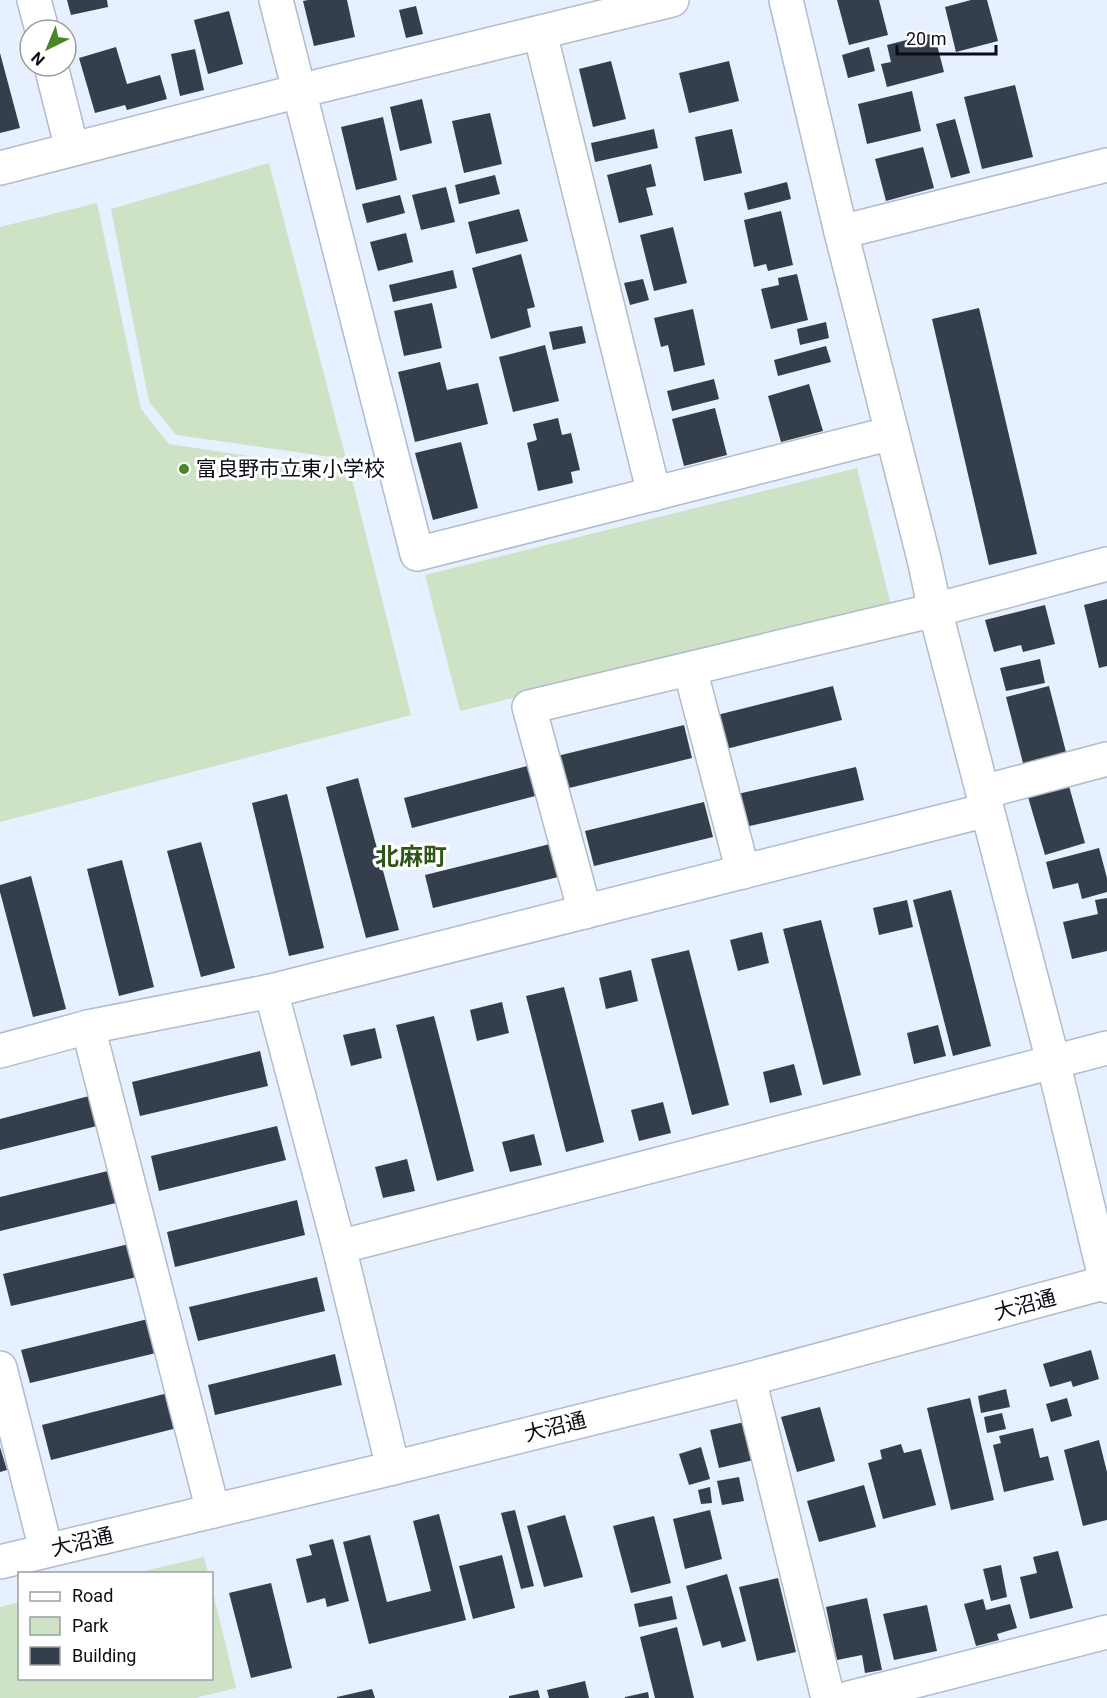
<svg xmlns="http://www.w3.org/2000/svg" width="1107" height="1698" viewBox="0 0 1107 1698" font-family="Roboto,'Noto Sans JP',sans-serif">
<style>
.green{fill:#cee2c6}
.building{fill:#353e4b}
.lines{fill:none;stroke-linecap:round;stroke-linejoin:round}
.minor-casing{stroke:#b0bccc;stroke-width:36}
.minor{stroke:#fff;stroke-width:33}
.poi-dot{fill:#4a8726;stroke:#fff;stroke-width:2}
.labels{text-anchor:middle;stroke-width:6;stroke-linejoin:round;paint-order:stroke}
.poi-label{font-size:21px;fill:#0a0d13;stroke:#fff;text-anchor:start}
.street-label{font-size:21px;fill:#0a0d13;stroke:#fff}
.quarter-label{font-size:24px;font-weight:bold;fill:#2f5619;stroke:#fff}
</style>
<rect width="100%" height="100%" fill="#e7f0fe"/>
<g class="green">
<polygon points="269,163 346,459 176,435 149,402 111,209"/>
<polygon points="97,203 141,409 169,444 350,471 411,715 0,822 0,227"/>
<polygon points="857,468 891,605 460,711 425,575"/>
<polygon points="204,1557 208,1573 136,1573"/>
<polygon points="212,1588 236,1688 195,1698 0,1698 0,1607 19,1602 20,1678 212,1678"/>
</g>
<g class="building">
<polygon points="67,0 107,0 108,7 71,15"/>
<polygon points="308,0 347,0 355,37 314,46 303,1"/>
<polygon points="837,0 879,0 888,35 849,45"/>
<polygon points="971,0 987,0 998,41 956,52 945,7"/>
<polygon points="416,6 423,34 406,38 399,10"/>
<polygon points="229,11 243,64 208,74 194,20"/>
<polygon points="934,33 944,72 887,87 881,64 891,62 887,45"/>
<polygon points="116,47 127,84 160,75 167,99 127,110 125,105 95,113 79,58"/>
<polygon points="869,47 875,71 848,78 842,55"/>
<polygon points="195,49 204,90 180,96 171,54"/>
<polygon points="0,53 20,128 0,133"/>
<polygon points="611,61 626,119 593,127 579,69"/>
<polygon points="729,61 739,101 689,113 679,73"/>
<polygon points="1015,85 1033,157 982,169 964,97"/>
<polygon points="912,91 921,131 867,144 858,104"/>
<polygon points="422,99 432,143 400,151 390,107"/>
<polygon points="490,113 502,164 464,173 452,121"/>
<polygon points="383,117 397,180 356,190 341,127"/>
<polygon points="955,119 970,173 951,178 936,124"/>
<polygon points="654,129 658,148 595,162 591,143"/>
<polygon points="732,129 742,173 704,181 695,137"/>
<polygon points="923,147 934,188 886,201 875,159"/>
<polygon points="651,164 656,186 646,188 653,215 619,223 607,175"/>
<polygon points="495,175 500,194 459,204 455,185"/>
<polygon points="787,182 791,199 748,210 744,193"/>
<polygon points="446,187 455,222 421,230 412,195"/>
<polygon points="400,195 405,213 367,223 362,204"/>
<polygon points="519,209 528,241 476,254 468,222"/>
<polygon points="781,211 793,265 768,271 766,264 754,267 744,220"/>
<polygon points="673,227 687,283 654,291 640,235"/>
<polygon points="406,233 413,262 378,271 370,242"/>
<polygon points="521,254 535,307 527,309 531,327 491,339 472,268"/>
<polygon points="453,270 457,288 393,302 389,285"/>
<polygon points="797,274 808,320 771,329 761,289 779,285 778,278"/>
<polygon points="643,279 649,300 630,305 624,283"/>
<polygon points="432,303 442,348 404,356 394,311"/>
<polygon points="979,308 1037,554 989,565 932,319"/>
<polygon points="693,309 705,365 674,372 668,345 661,347 654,318"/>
<polygon points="826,322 829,338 800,345 797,329"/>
<polygon points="582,326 586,343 553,350 549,332"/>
<polygon points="545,345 559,401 513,412 499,357"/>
<polygon points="826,346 831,362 778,376 774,360"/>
<polygon points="440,362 447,390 478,383 488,424 415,442 398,372"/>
<polygon points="714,379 719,399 672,411 667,391"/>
<polygon points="809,384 823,431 781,442 768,396"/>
<polygon points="715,408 727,455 684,466 672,419"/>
<polygon points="558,418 562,435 571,433 580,470 571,472 573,483 538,491 527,443 537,440 533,424"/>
<polygon points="461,442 478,508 433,520 415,453"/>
<polygon points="1107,599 1107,666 1099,668 1084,605"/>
<polygon points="1045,605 1055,644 1023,652 1021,645 994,652 985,620"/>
<polygon points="1040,659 1045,683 1006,691 1000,668"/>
<polygon points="833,686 842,720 722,750 713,716"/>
<polygon points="1049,686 1067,756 1024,767 1006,697"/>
<polygon points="684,725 692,758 561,790 553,757"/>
<polygon points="535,764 543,794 412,828 404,798"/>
<polygon points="856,767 864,800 741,828 733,795"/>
<polygon points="358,778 399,930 366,938 326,787"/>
<polygon points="1069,786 1085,843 1045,855 1028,797"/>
<polygon points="287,794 324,948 289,956 252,803"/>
<polygon points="704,802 713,837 594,866 585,831"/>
<polygon points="201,842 235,968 201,977 167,851"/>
<polygon points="554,843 562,876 433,908 425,875"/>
<polygon points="1099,848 1107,878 1107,892 1082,899 1078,883 1053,889 1046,862"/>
<polygon points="122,860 154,987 119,996 87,869"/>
<polygon points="31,876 66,1009 33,1017 0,892 0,885"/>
<polygon points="951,890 991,1046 953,1056 913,900"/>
<polygon points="1107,898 1107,951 1072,959 1063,922 1098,914 1095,900"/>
<polygon points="907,900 913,927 879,935 873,908"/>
<polygon points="821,920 861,1075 823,1085 783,929"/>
<polygon points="762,932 769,963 738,971 730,940"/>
<polygon points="689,950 729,1105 692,1115 651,959"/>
<polygon points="631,970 638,1001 606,1009 599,978"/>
<polygon points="564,987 604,1142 566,1152 526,996"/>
<polygon points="502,1002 509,1033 477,1041 470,1010"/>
<polygon points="434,1016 474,1171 437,1181 396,1025"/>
<polygon points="938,1025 946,1056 914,1064 907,1033"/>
<polygon points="375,1028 382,1058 351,1066 343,1035"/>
<polygon points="260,1051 268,1086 140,1116 132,1082"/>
<polygon points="794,1064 802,1095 770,1103 763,1072"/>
<polygon points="93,1095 101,1125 0,1150 0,1119"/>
<polygon points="663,1102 671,1133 639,1141 631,1110"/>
<polygon points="277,1126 286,1160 159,1191 151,1156"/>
<polygon points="534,1134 542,1165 510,1172 502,1142"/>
<polygon points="407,1159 415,1191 383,1198 375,1167"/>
<polygon points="112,1170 120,1202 0,1231 0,1197"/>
<polygon points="297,1200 305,1235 175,1267 167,1232"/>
<polygon points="129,1244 137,1277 11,1306 3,1274"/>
<polygon points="317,1277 325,1311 198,1341 189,1307"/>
<polygon points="148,1319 156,1353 30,1383 21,1350"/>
<polygon points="1091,1350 1099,1379 1073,1387 1071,1381 1050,1387 1043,1364"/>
<polygon points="335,1354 342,1385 215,1415 208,1385"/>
<polygon points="1006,1389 1010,1407 981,1413 978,1396"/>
<polygon points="168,1393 177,1428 51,1460 42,1425"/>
<polygon points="970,1398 994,1500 951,1510 927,1408"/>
<polygon points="1067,1398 1072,1416 1051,1422 1046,1404"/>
<polygon points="820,1407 835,1461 797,1472 781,1417"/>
<polygon points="1002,1413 1006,1429 987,1433 984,1417"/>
<polygon points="753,1420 762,1458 719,1468 710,1430"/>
<polygon points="1033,1428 1040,1458 1048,1456 1054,1480 1004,1492 993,1445 1001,1443 999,1436"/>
<polygon points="1099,1440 1107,1472 1107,1520 1083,1526 1064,1450"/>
<polygon points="901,1444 904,1453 921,1449 936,1505 883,1519 868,1463 882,1459 880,1450"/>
<polygon points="0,1447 7,1470 0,1472"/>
<polygon points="701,1447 710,1479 689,1485 679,1454"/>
<polygon points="739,1477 744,1501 722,1505 717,1481"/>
<polygon points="864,1485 876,1527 819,1542 807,1501"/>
<polygon points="710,1487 712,1503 701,1504 698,1490"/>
<polygon points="515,1510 534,1586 521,1589 501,1513"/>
<polygon points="710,1510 722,1559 685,1569 673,1519"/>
<polygon points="439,1514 466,1620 369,1644 343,1542 370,1535 387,1602 431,1591 413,1521"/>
<polygon points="565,1515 583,1577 544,1587 527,1526"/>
<polygon points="654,1516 671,1583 631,1593 613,1526"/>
<polygon points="333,1539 349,1601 327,1607 325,1598 307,1603 296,1559 312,1555 309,1545"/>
<polygon points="1058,1551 1073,1608 1030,1619 1020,1577 1037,1573 1033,1557"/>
<polygon points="502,1555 515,1608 473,1619 459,1566"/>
<polygon points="1001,1565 1007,1597 991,1601 983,1569"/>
<polygon points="727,1574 746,1641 722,1648 720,1641 703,1646 686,1586"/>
<polygon points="778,1578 796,1652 757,1661 739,1587"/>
<polygon points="271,1583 292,1668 251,1678 229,1593"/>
<polygon points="672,1596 677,1619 639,1627 634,1604"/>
<polygon points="867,1598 882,1670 865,1673 862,1655 837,1660 826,1607"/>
<polygon points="983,1599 986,1610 1010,1604 1017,1628 997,1634 999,1640 976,1646 964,1604"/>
<polygon points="927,1605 937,1651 894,1660 883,1614"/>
<polygon points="677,1627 694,1698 655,1698 640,1637"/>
<polygon points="585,1681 589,1698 549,1698 547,1690"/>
<polygon points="372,1689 375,1698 337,1698 337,1697"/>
<polygon points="538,1690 540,1698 509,1698 509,1696"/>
<polygon points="648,1692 649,1698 625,1698 625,1697"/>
</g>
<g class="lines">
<defs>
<g id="minor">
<polyline points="34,0 42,30"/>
<polyline points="276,0 417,554 892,433"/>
<polyline points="786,0 841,232 924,559 935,610 1053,1061 1107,1286"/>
<polyline points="540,33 654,494"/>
<polyline points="51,66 72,149"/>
<polyline points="0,168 299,91 672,0"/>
<polyline points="841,232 1107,165"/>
<polyline points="690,669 743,872"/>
<polyline points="983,792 1107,759"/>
<polyline points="585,912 529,707 935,610 1107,564"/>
<polyline points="271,991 339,1247 393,1468"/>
<polyline points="88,1027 213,1511"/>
<polyline points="0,1051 88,1027 271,991 987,810"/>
<polyline points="339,1247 1107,1048"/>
<polyline points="0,1368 46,1550"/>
<polyline points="749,1379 828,1698"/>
<polyline points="0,1562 393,1468 749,1379 1107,1282"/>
<polyline points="849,1698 1107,1632"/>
</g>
</defs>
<use href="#minor" class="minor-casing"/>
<use href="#minor" class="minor"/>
</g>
<circle class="poi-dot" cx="184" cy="469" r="6"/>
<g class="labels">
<g class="poi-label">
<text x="196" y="476">富良野市立東小学校</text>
</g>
<g class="street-label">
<text transform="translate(1025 1305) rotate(-15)" y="7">大沼通</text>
<text transform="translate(555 1427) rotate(-14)" y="7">大沼通</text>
<text transform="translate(82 1542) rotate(-13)" y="7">大沼通</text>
</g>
<g class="quarter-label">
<text x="411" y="865">北麻町</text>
</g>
</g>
<rect x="18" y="1572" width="195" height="108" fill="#ffffff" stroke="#9d9ea1" stroke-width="1.5"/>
<rect x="30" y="1592" width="30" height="9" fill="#ffffff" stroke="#9d9ea1" stroke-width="1.5"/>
<text x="72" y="1602" font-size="18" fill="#0a0d13">Road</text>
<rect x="30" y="1617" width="30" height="18" fill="#cee2c6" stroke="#9d9ea1" stroke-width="1.5"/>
<text x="72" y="1632" font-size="18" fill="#0a0d13">Park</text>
<rect x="30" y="1647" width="30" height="18" fill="#353e4b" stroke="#9d9ea1" stroke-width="1.5"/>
<text x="72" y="1662" font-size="18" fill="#0a0d13">Building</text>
<g transform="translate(48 48) rotate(223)"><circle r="28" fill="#ffffff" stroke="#9d9ea1" stroke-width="1.5"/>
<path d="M0-4.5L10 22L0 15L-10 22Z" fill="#4a8726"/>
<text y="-9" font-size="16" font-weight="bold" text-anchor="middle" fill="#0a0d13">N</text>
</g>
<path d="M897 45v9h99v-9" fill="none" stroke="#0a0d13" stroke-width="3"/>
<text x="906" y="45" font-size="18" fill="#0a0d13" stroke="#ffffff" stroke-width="4.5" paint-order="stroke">20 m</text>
</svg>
